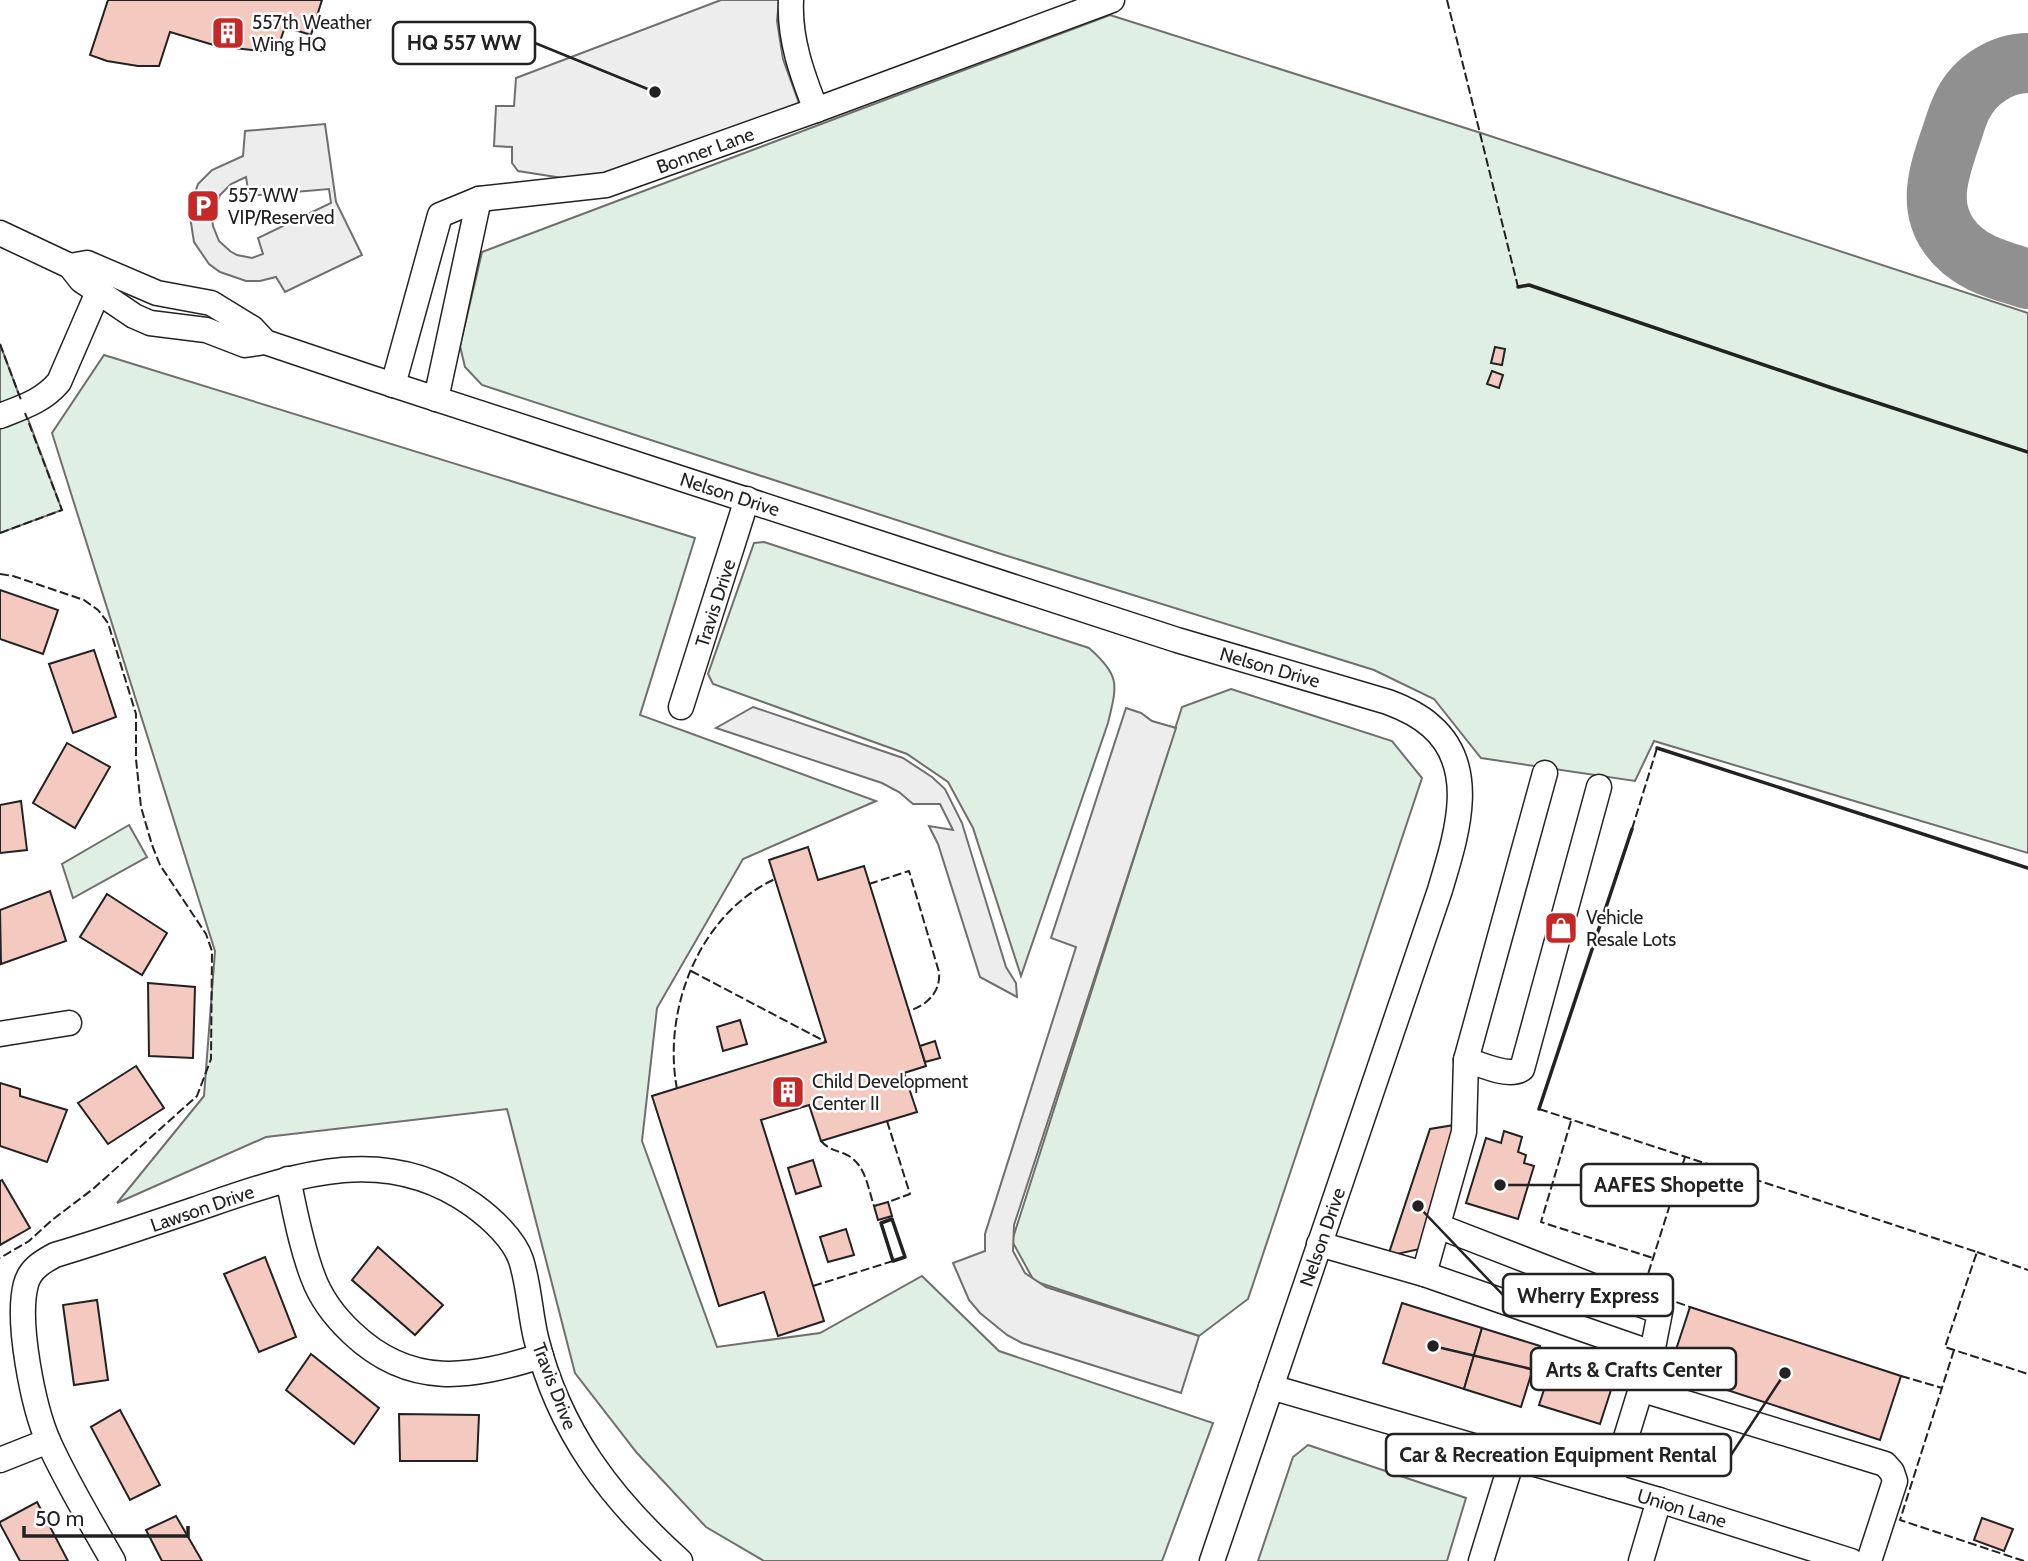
<svg xmlns="http://www.w3.org/2000/svg" width="2028" height="1561" viewBox="0 0 2028 1561" font-family="Cabin,sans-serif">
<style>
.green{fill:#e0efe3;stroke:#6f6f6f;stroke-width:2}
.parking{fill:#ededed;stroke:#6f6f6f;stroke-width:2;fill-rule:evenodd}
.lines{fill:none;stroke-linecap:round;stroke-linejoin:round}
.taxiway{stroke:#909090;stroke-width:60}
.building{fill:#f3c9c0;stroke:#222;stroke-width:2}
.minor-casing{stroke:#222;stroke-width:27}
.minor{stroke:#fff;stroke-width:24}
.fence{stroke:#222;stroke-width:2;stroke-dasharray:9 3.5;stroke-linecap:butt}
.wall{stroke:#222;stroke-width:3.5}
.labels{text-anchor:middle;stroke-width:5;stroke-linejoin:round;paint-order:stroke}
.poi-label{font-size:19px;fill:#222;stroke:#fff;text-anchor:start}
.street-label{font-size:19px;fill:#222;stroke:#fff}
.leader{fill:none;stroke:#222;stroke-width:2.5}
.callout-dot{fill:#222;stroke:#fff;stroke-width:2.5}
.callout{fill:#fff;stroke:#222;stroke-width:2.5}
.callout-label{font-size:21px;text-anchor:middle;font-weight:bold;fill:#222}
</style>
<rect width="100%" height="100%" fill="#fff"/>
<g class="green">
<polygon points="1110,15 1481,133 2028,313 2028,853 1654,741 1635,781 1481,758 1434,699 1374,670 1001,554 482,385 465,367 460,346 482,252"/>
<polygon points="0,344 62,510 0,533"/>
<polygon points="104,355 695,538 640,715 876,801 743,859 657,1008 642,1141 717,1347 820,1333 922,1276 999,1351 1213,1423 1162,1561 764,1561 706,1527 637,1453 575,1373 507,1109 266,1137 117,1203 204,1096 215,951 52,433"/>
<path d="M 764,542 L 1089,648 C 1121,676 1117,685 1108,723 L 1021,976 L 973,828 L 948,782 L 907,754 L 713,684 L 708,674 L 754,543 Z"/>
<polygon points="1231,689 1392,741 1422,778 1248,1299 1199,1336 1034,1281 1012,1241 1182,707"/>
<polygon points="129,825 147,857 73,898 62,864"/>
<polygon points="1308,1445 1466,1498 1447,1561 1258,1561 1293,1457"/>
</g>
<g class="parking">
<polygon points="721,0 779,0 777,21 783,59 800,106 609,178 569,179 518,171 512,163 512,147 494,146 496,106 514,106 516,78"/>
<path d="M 325,124 L 336,202 L 362,255 L 285,292 L 276,277 L 260,281 L 246,281 L 220,272 L 209,264 L 194,242 L 189,210 L 198,184 L 212,170 L 243,156 L 245,131 ZM 246,177 L 249,196 L 329,189 L 331,203 L 258,238 L 263,254 L 252,258 L 237,255 L 230,251 L 219,241 L 213,226 L 212,218 L 220,195 L 231,184 Z"/>
<polygon points="753,707 903,758 932,777 945,789 962,823 1006,967 1016,983 1017,997 980,977 938,844 929,826 953,830 940,804 913,804 899,792 882,783 716,728"/>
<polygon points="1126,708 1141,713 1152,721 1176,728 1014,1225 1013,1251 1025,1273 1046,1287 1199,1336 1181,1393 1022,1343 1007,1335 980,1313 969,1300 953,1263 985,1251 985,1234 1076,947 1051,938"/>
</g>
<g class="lines">
<path class="taxiway" d="M 2028,63 C 2002,63 1975,80 1963,104 C 1957,115 1954,128 1950,139 C 1939,172 1927,205 1949,236 C 1968,263 1999,270 2028,279"/>
</g>
<g class="building">
<polygon points="108,0 322,0 311,35 285,27 277,50 261,51 217,46 170,32 159,66 138,66 107,61 90,55"/>
<polygon points="1495,347 1505,349 1502,365 1491,363"/>
<polygon points="1492,371 1503,375 1499,388 1487,384"/>
<polygon points="0,590 58,610 43,654 0,639"/>
<polygon points="94,650 116,717 73,733 49,664"/>
<polygon points="67,743 110,767 75,828 33,803"/>
<polygon points="21,801 27,850 0,853 0,805"/>
<polygon points="808,847 818,880 864,866 926,1066 904,1073 917,1112 821,1141 809,1105 761,1120 824,1321 778,1336 764,1292 719,1306 652,1096 826,1042 769,860"/>
<polygon points="50,891 66,941 1,964 0,910"/>
<polygon points="107,894 167,933 142,975 80,937"/>
<polygon points="148,983 195,987 193,1058 149,1056"/>
<polygon points="740,1020 747,1044 723,1051 717,1027"/>
<polygon points="935,1041 940,1058 925,1062 920,1046"/>
<polygon points="136,1066 164,1108 108,1144 78,1103"/>
<polygon points="0,1083 20,1089 20,1096 67,1110 47,1162 0,1146"/>
<polygon points="1460,1124 1420,1249 1388,1256 1430,1129"/>
<polygon points="1504,1131 1522,1137 1518,1152 1526,1155 1524,1163 1534,1166 1518,1219 1466,1203 1486,1138 1501,1143"/>
<polygon points="813,1160 821,1186 796,1194 788,1168"/>
<polygon points="2,1180 30,1228 0,1245 0,1181"/>
<polygon points="888,1202 892,1216 878,1220 874,1206"/>
<polygon points="846,1229 854,1255 828,1262 820,1237"/>
<polygon points="378,1247 443,1305 415,1335 352,1280"/>
<polygon points="265,1257 296,1337 259,1352 224,1274"/>
<polygon points="97,1300 108,1380 74,1385 63,1305"/>
<polygon points="1402,1303 1482,1328 1464,1389 1383,1363"/>
<polygon points="1690,1307 1901,1376 1880,1440 1669,1371"/>
<polygon points="1482,1328 1540,1346 1521,1407 1464,1389"/>
<polygon points="311,1354 379,1408 354,1444 286,1390"/>
<polygon points="1551,1368 1612,1387 1600,1424 1539,1405"/>
<polygon points="120,1410 160,1485 130,1500 91,1427"/>
<polygon points="399,1414 479,1415 477,1461 400,1461"/>
<polygon points="37,1502 68,1561 20,1561 0,1524 0,1522"/>
<polygon points="176,1516 202,1561 162,1561 146,1530"/>
<polygon points="1982,1518 2013,1529 2004,1551 1974,1540"/>
</g>
<g class="lines">
<defs>
<g id="minor">
<polyline points="816,110 1112,0"/>
<polyline points="0,233 70,266 81,280 134,316 150,323 206,330 245,345 265,342"/>
<path d="M 70,266 L 87,263 L 157,293 L 211,303 L 252,328 L 265,342 L 369,377 L 1177,640 L 1388,702 C 1404,708 1419,715 1431,726 C 1480,768 1455,839 1440,890 L 1212,1561"/>
<path d="M 393,385 L 440,215 L 479,199 L 606,185 L 816,110 C 802,74 789,39 791,0"/>
<polyline points="436,399 479,199"/>
<path d="M 0,416 C 23,407 43,401 59,382 L 98,292"/>
<polyline points="681,707 747,499"/>
<polyline points="0,1034 69,1023"/>
<path d="M 1466,1060 C 1481,1064 1508,1078 1522,1069 L 1599,787"/>
<path d="M 288,1179 C 295,1211 301,1246 313,1277 C 321,1299 335,1317 352,1333 C 411,1389 470,1378 541,1356"/>
<polyline points="1438,1226 1660,1312 1652,1353 1611,1486"/>
<polyline points="1319,1244 1424,1274 1652,1353"/>
<polyline points="1424,1274 1464,1132 1466,1060 1545,773"/>
<polyline points="1271,1387 1659,1500 1851,1561"/>
<polyline points="1640,1389 1885,1464 1892,1472 1895,1481 1869,1561"/>
<polyline points="0,1460 48,1441"/>
<path d="M 113,1561 C 91,1522 67,1483 49,1443 C 33,1407 16,1321 26,1284 C 30,1269 42,1262 55,1255 C 102,1241 149,1225 196,1209 C 290,1177 383,1140 473,1205 C 491,1218 514,1239 521,1260 C 529,1285 530,1313 536,1338 C 559,1431 610,1498 680,1561"/>
<polyline points="1481,1561 1513,1457"/>
<polyline points="1641,1561 1659,1500"/>
</g>
</defs>
<use href="#minor" class="minor-casing"/>
<use href="#minor" class="minor"/>
<g class="fence">
<polyline points="1447,0 1518,287"/>
<polyline points="0,344 21,400"/>
<polyline points="0,533 62,510 25,413"/>
<polyline points="0,574 13,576 84,600 98,610 108,623 136,714 136,759 141,807 152,845 160,865 206,934 212,951 211,1059 197,1096 93,1189 52,1220 29,1241 0,1258"/>
<polyline points="1632,829 1657,748"/>
<path d="M 869,884 L 909,871 L 939,972 C 941,992 927,1005 909,1011"/>
<polyline points="691,971 826,1042"/>
<path d="M 677,1089 C 662,1010 699,914 775,879"/>
<polyline points="1539,1109 1977,1252 1945,1347 2028,1374"/>
<polyline points="887,1121 910,1194 888,1202"/>
<polyline points="1571,1121 1541,1222 1653,1258"/>
<path d="M 821,1141 C 829,1150 836,1150 845,1154 C 865,1162 868,1188 874,1206"/>
<polyline points="1685,1157 1643,1290 1690,1307"/>
<polyline points="1977,1252 2028,1270"/>
<polyline points="813,1286 893,1261"/>
<polyline points="1954,1350 1900,1520 2024,1561"/>
<polyline points="1901,1376 1942,1388"/>
</g>
<g class="wall">
<polyline points="1518,287 1529,285 1832,388 2028,452"/>
<polyline points="1657,748 2028,868"/>
<polyline points="1539,1109 1632,829"/>
<polygon points="892,1219 905,1257 893,1261 881,1223"/>
</g>
</g>
<defs>
<symbol id="building-square" viewBox="-11 -11 22 22"><rect x="-9" y="-9" width="18" height="18" rx="4" fill="#c62828" stroke="#fff"/><path d="M-4-6H4V6H1V3H-1V6H-4ZM-2.5-4.3h1.7v1.8h-1.7ZM.8-4.3h1.7v1.8H.8ZM-2.5-1h1.7V.8h-1.7ZM.8-1h1.7V.8H.8Z" fill="#fff"/></symbol>
<symbol id="parking-square" viewBox="-11 -11 22 22"><rect x="-9" y="-9" width="18" height="18" rx="4" fill="#c62828" stroke="#fff"/><path d="M-3.5-5.5H1a3.5 3.5 0 0 1 0 7H-1V5.5H-3.5ZM-1-3.4V-.6H.8a1.4 1.4 0 0 0 0-2.8Z" fill="#fff"/></symbol>
<symbol id="shop-square" viewBox="-11 -11 22 22"><rect x="-9" y="-9" width="18" height="18" rx="4" fill="#c62828" stroke="#fff"/><path d="M-5-2.5h2.3a2.7 3.5 0 0 1 5.4 0H5L5.5 6h-11ZM-1.5-2.5h3a1.5 2.3 0 0 0-3 0Z" fill="#fff"/></symbol>
</defs>
<g fill-rule="evenodd">
<use href="#building-square" x="209" y="14" width="38" height="38"/>
<use href="#parking-square" x="184" y="187" width="38" height="38"/>
<use href="#shop-square" x="1542" y="909" width="38" height="38"/>
<use href="#building-square" x="769" y="1073" width="38" height="38"/>
</g>
<g class="labels">
<g class="poi-label">
<text x="252" y="29">557th Weather<tspan x="252" dy="22">Wing HQ</tspan></text>
<text x="228" y="202">557 WW<tspan x="228" dy="22">VIP/Reserved</tspan></text>
<text x="1586" y="924">Vehicle<tspan x="1586" dy="22">Resale Lots</tspan></text>
<text x="812" y="1088">Child Development<tspan x="812" dy="22">Center II</tspan></text>
</g>
<g class="street-label">
<text transform="translate(705 150) rotate(-20)" y="7">Bonner Lane</text>
<text transform="translate(730 494) rotate(18)" y="7">Nelson Drive</text>
<text transform="translate(715 603) rotate(-72)" y="7">Travis Drive</text>
<text transform="translate(1270 667) rotate(16)" y="7">Nelson Drive</text>
<text transform="translate(202 1208) rotate(-19)" y="7">Lawson Drive</text>
<text transform="translate(1322 1237) rotate(-71)" y="7">Nelson Drive</text>
<text transform="translate(555 1386) rotate(69)" y="7">Travis Drive</text>
<text transform="translate(1682 1508) rotate(17)" y="7">Union Lane</text>
</g>
</g>
<path class="leader" d="M655 92L535 43M1500 1185L1581 1185M1418 1206L1503 1295M1433 1346L1531 1369M1785 1373L1731 1455"/>
<g class="callout-dot">
<circle cx="655" cy="92" r="7"/>
<circle cx="1500" cy="1185" r="7"/>
<circle cx="1418" cy="1206" r="7"/>
<circle cx="1433" cy="1346" r="7"/>
<circle cx="1785" cy="1373" r="7"/>
</g>
<g class="callout">
<rect x="393" y="22" width="142" height="42" rx="7"/>
<rect x="1581" y="1164" width="177" height="42" rx="7"/>
<rect x="1503" y="1274" width="170" height="42" rx="7"/>
<rect x="1531" y="1348" width="205" height="42" rx="7"/>
<rect x="1386" y="1434" width="345" height="42" rx="7"/>
</g>
<g class="callout-label">
<text x="464" y="50">HQ 557 WW</text>
<text x="1669" y="1192">AAFES Shopette</text>
<text x="1588" y="1303">Wherry Express</text>
<text x="1634" y="1377">Arts &amp; Crafts Center</text>
<text x="1558" y="1462">Car &amp; Recreation Equipment Rental</text>
</g>
<path d="M24 1526v10h164v-10" fill="none" stroke="#222222" stroke-width="3.5"/>
<text x="35" y="1526" font-size="21" fill="#222222" stroke="#ffffff" stroke-width="5" paint-order="stroke">50 m</text>
</svg>
